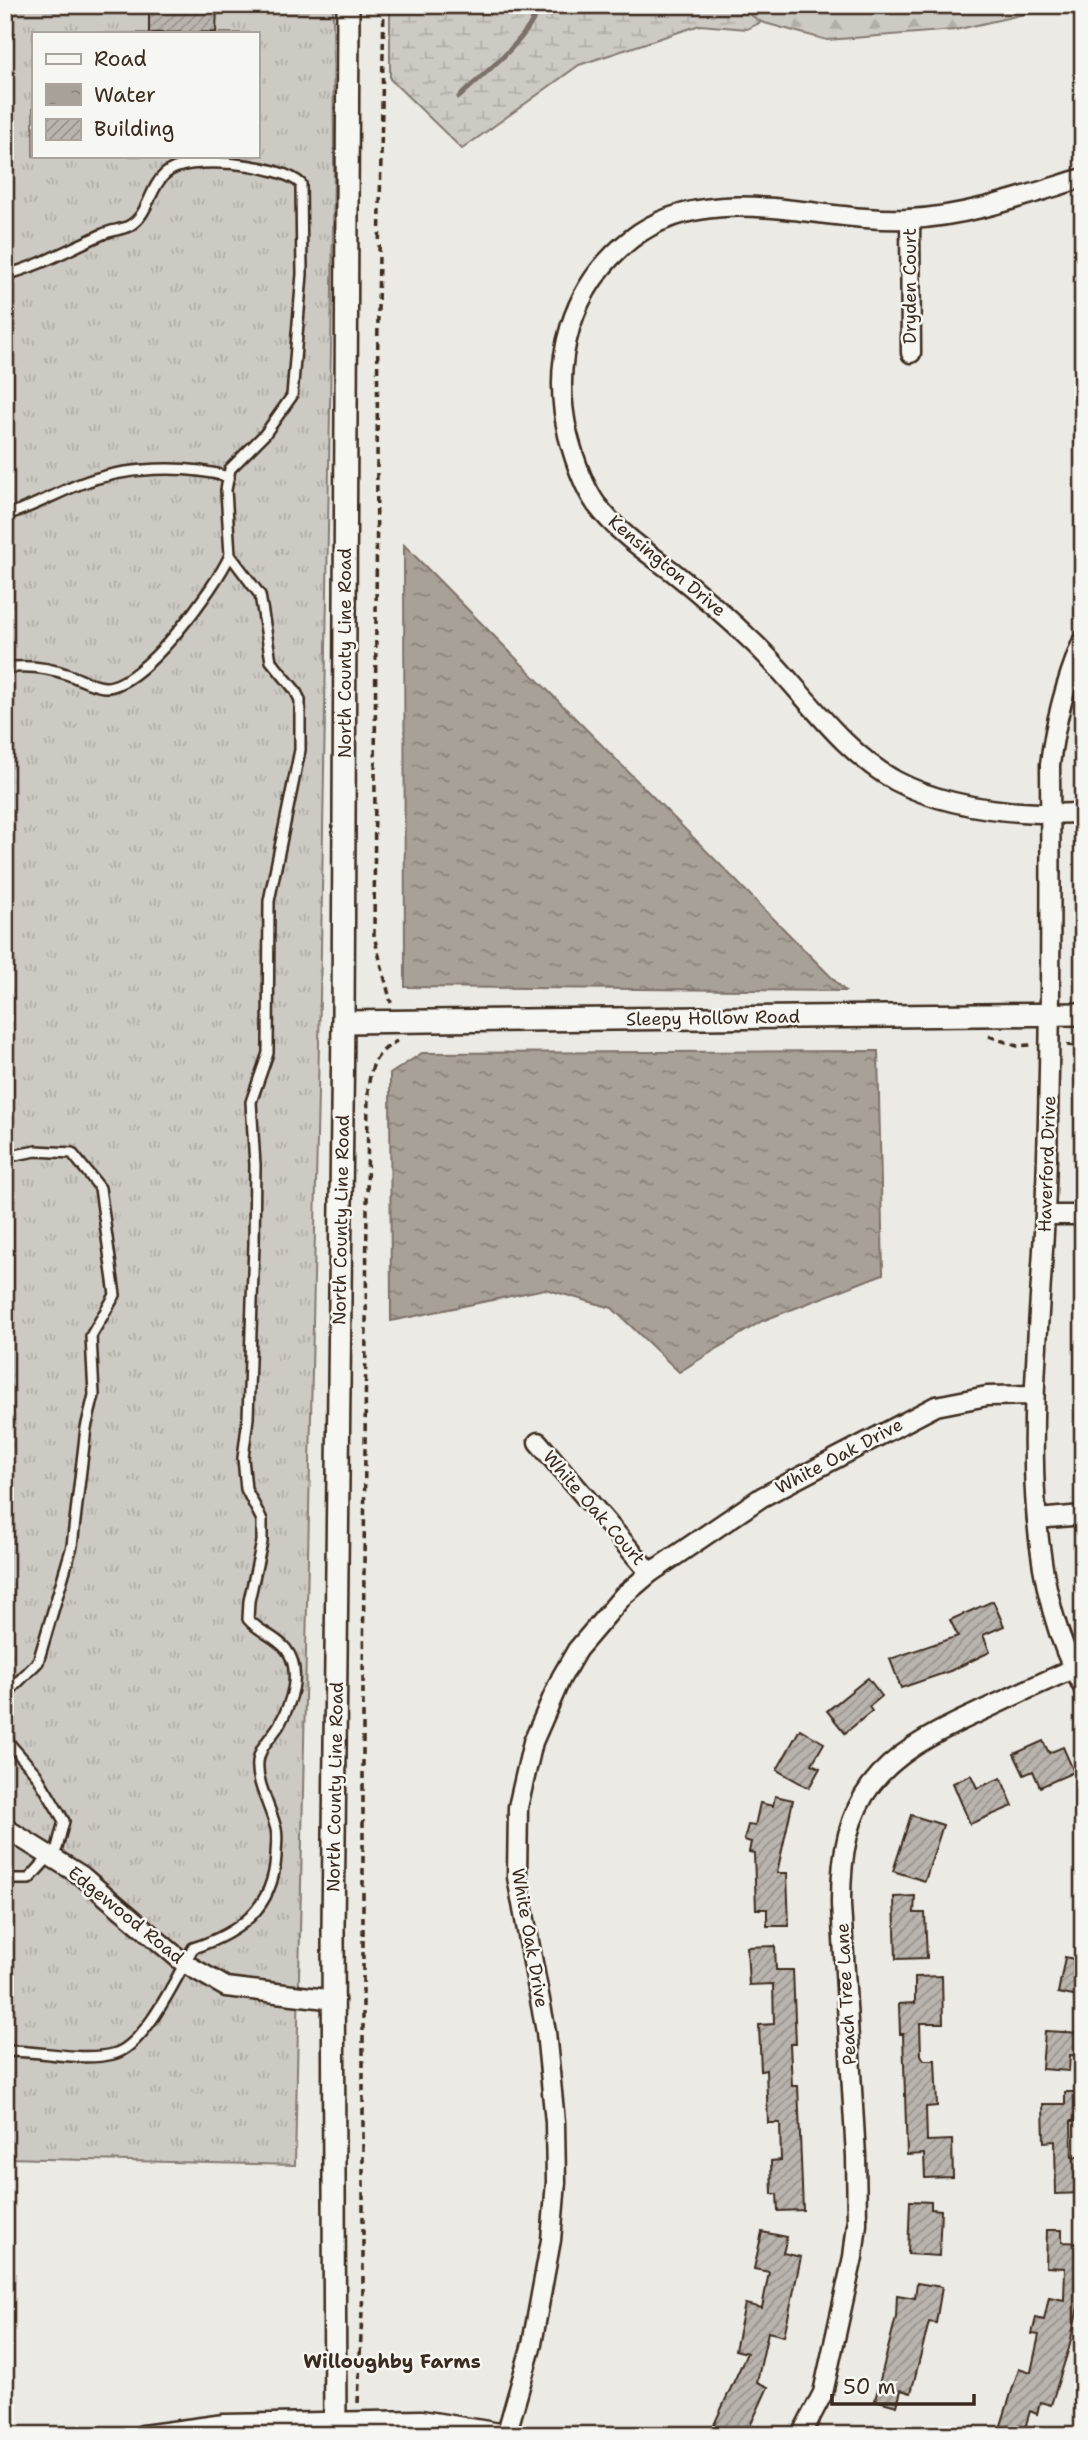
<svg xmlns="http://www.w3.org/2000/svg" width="1088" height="2440" viewBox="0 0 1088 2440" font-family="'Shantell Sans',sans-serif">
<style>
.grass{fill:url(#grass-tufts);stroke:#847a71;stroke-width:2;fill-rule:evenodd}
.forest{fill:url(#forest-firs);stroke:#847a71;stroke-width:2}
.wetland{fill:url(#wetland-marsh);stroke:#847a71;stroke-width:2}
.water{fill:url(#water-ripples);stroke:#7c7167;stroke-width:2}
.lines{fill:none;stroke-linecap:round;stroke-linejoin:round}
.stream{stroke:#7c7167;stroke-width:5}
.building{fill:url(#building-hatch);stroke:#3b2a1e;stroke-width:2}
.service-casing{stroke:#3b2a1e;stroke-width:14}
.minor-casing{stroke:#3b2a1e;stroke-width:23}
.tertiary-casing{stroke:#3b2a1e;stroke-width:26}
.path{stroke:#3b2a1e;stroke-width:3.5;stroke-dasharray:7 5;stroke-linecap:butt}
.service{stroke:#f6f6f2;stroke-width:9}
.minor{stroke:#f6f6f2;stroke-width:18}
.tertiary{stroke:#f6f6f2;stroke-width:21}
.labels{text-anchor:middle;stroke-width:5;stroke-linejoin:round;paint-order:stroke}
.street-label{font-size:18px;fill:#3b2a1e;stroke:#f6f6f2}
.neighbourhood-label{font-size:19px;font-weight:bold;fill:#3b2a1e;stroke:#f6f6f2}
</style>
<defs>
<pattern id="grass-tufts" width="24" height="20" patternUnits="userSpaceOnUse" patternTransform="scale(1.75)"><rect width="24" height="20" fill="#cdcac4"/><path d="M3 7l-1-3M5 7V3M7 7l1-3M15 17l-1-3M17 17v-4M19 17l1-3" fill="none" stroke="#b1aea8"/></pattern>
<pattern id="forest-firs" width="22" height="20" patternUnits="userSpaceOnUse" patternTransform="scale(1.75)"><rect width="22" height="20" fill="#cdcac4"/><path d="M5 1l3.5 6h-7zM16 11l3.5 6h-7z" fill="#b1aea8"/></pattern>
<pattern id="wetland-marsh" width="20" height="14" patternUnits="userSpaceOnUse" patternTransform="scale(1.75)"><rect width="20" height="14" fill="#cdcac4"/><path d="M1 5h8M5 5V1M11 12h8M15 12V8" fill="none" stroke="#b1aea8"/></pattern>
<pattern id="water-ripples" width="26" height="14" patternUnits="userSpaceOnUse" patternTransform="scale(1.75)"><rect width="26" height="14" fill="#a8a198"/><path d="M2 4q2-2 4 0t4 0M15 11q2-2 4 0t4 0" fill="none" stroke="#8a837b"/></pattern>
<pattern id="building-hatch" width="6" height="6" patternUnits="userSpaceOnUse" patternTransform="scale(1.75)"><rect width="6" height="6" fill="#bab4ae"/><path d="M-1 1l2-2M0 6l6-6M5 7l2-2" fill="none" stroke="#98938d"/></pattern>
</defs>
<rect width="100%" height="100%" fill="#ebeae5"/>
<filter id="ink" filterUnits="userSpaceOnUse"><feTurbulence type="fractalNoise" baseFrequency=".0143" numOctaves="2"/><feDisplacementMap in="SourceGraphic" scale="14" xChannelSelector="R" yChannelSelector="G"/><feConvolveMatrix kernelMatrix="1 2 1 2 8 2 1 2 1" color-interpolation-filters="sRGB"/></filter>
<g filter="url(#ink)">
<path class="grass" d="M 5,5 L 333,5 L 334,168 L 321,950 L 295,2165 L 5,2158 ZM 33,33 L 257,33 L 257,156 L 33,156 Z"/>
<polygon class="forest" points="736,5 1064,5 955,30 827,40 761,22"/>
<polygon class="wetland" points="390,5 736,5 761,22 747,29 700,25 579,65 462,149 390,79"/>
<g class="water">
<polygon points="404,545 845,991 405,987"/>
<polygon points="878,1051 883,1274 762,1321 679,1372 612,1308 545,1289 391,1321 390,1074 422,1053"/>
</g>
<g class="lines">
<path class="stream" d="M 459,97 C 481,76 529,39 537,10 L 545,5"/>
</g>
<g class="building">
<polygon points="149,5 217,7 216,32 149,33"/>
<polygon points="993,1601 1004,1626 983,1635 990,1652 950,1671 901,1688 890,1659 958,1636 950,1620"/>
<polygon points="868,1678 882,1696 869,1707 872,1711 845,1733 827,1711"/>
<polygon points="800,1729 824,1743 812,1764 820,1768 809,1788 777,1770"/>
<polygon points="1043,1741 1049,1753 1063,1747 1074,1772 1040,1787 1033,1771 1024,1775 1014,1754"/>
<polygon points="971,1775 977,1788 1001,1778 1013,1806 970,1824 953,1783"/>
<polygon points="775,1796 793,1800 777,1873 787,1873 789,1926 767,1926 767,1909 756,1909 754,1853 749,1852 751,1842 744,1840 748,1825 755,1826 760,1803 773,1806"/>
<polygon points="911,1815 943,1825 925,1881 893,1871"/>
<polygon points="915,1896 914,1913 925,1913 927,1958 896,1959 894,1897"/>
<polygon points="775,1946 776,1970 793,1970 796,2044 790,2044 792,2086 798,2086 803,2210 778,2211 777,2194 772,2194 771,2161 781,2160 780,2123 768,2123 766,2070 761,2071 759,2025 774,2024 773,1984 749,1985 747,1947"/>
<polygon points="1065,1957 1083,1961 1083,1998 1058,1993"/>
<polygon points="942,1976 943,2023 920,2023 921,2055 924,2060 935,2060 937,2106 926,2107 927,2141 952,2140 953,2177 925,2178 924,2154 907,2155 903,2034 900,2034 899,2004 915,2003 915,1977"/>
<polygon points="1045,2031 1083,2033 1083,2056 1070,2055 1069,2071 1042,2069"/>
<polygon points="1065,2092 1083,2092 1083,2121 1071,2121 1072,2157 1083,2157 1083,2193 1056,2194 1055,2141 1044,2142 1043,2104 1065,2104"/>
<polygon points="910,2201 931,2202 931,2209 941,2210 939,2256 908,2254"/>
<polygon points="1047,2230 1062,2230 1062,2242 1083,2243 1083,2284 1069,2348 1051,2405 1040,2402 1037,2414 1030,2411 1023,2435 998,2435 1019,2368 1031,2372 1039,2335 1032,2334 1036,2318 1044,2320 1049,2297 1064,2300 1065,2268 1046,2267"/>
<polygon points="762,2232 787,2237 783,2253 801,2257 784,2336 768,2332 757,2382 768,2387 746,2435 723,2435 712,2429 747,2353 735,2350 745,2304 762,2308 769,2272 754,2269"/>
<polygon points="917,2283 942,2287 936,2323 929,2322 911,2393 901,2390 897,2406 875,2400 896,2317 897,2295 915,2298"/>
</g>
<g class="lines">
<defs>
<g id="service">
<path d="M 5,275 C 40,266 71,248 103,234 C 111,230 121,230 129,226 C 149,215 149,188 165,174 C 186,153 281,164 301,184 L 302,274 L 292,396 L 265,434 L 230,469 L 226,490 L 230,555 L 260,595 L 271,661 L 295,690 L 300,700 L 300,750 L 269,901 L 268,1053 L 251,1102 L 255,1165 L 254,1244 L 248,1418 L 243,1458 L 246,1489 L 262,1520 L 262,1542 L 249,1601 L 248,1619 C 259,1632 275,1636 286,1649 C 303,1671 291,1704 279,1725 C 272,1737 259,1747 258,1762 C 256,1784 271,1807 276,1829 C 278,1837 276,1847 276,1856 C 273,1908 240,1933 193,1948 C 177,1976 145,2047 113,2054 C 79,2062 40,2050 5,2051"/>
<path d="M 5,515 C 32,508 54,494 80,484 C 123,467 185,464 229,477"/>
<path d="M 5,668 C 28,665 47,667 69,675 C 80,679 92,686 104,687 C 141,690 216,587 230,555"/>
<polyline points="5,1157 36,1151 72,1153 100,1188 115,1295 91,1336 94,1395 86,1428 72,1546 38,1662 12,1688 5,1701"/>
<polyline points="5,1731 9,1743 36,1774 64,1821 57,1848 29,1879 5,1879"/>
</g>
<g id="minor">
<path d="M 1083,178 C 1027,195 969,216 910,219 C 820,224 710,177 631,239 C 570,287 551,361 568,435 C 574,458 582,484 596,504 C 617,532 645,551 673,572 C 701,594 728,618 755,644 C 801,688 838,749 896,781 C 951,810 1022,815 1083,813"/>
<polyline points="910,219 911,353"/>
<path d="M 1083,640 C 1066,681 1055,720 1050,765 C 1051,906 1051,1046 1046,1187 C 1042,1339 1005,1550 1083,1687"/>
<polyline points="1046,1215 1083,1215"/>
<polyline points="538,1442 650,1573"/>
<polyline points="1037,1519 1083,1515"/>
<polyline points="5,1828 82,1876 184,1963 226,1987 335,2000"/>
<polyline points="507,2432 532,2344 551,2240 556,2182 555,2122 546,2032 517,1877 518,1807 533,1742 561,1678 577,1650 623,1596 650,1573 762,1497 936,1406 987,1396 1033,1395"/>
<polyline points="143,2435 224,2424 421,2420 512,2435"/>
<path d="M 801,2435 L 823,2393 L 853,2257 L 857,2224 L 856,2156 L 841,1905 C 840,1794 879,1758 975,1714 C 1007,1699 1040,1683 1073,1669"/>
</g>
<g id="tertiary">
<polyline points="343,1022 1083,1014"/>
<polyline points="335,2435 333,1929 343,1022 348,5"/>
</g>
</defs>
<use href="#service" class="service-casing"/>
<use href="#minor" class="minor-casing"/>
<use href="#tertiary" class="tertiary-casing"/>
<g class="path">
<polyline points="384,5 378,307 374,936 391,1003"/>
<polyline points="989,1036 1017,1046 1032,1045"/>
<polyline points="1067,1045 1083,1047"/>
<path d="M 358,2403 L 363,2289 L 363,1687 L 368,1089 C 371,1065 375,1053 397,1041"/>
</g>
<use href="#service" class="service"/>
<use href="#minor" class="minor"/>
<use href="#tertiary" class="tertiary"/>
</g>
</g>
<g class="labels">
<g class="street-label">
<text transform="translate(910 286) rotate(-90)" y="6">Dryden Court</text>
<text transform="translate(667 566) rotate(40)" y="6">Kensington Drive</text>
<text transform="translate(345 653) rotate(-90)" y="6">North County Line Road</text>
<text transform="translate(713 1018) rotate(-1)" y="6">Sleepy Hollow Road</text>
<text transform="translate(1047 1164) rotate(-88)" y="6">Haverford Drive</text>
<text transform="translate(341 1220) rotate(-89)" y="6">North County Line Road</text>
<text transform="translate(839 1456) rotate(-28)" y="6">White Oak Drive</text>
<text transform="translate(594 1508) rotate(49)" y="6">White Oak Court</text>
<text transform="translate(335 1787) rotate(-89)" y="6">North County Line Road</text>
<text transform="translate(126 1915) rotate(39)" y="6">Edgewood Road</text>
<text transform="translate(530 1938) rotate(80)" y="6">White Oak Drive</text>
<text transform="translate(846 1994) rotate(-93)" y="6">Peach Tree Lane</text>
</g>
<g class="neighbourhood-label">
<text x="392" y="2368">Willoughby Farms</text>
</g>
</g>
<rect width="1088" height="2440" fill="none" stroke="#f6f6f2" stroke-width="28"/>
<rect x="14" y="14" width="1060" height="2412" fill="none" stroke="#3b2a1e" stroke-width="2.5" filter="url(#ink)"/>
<rect x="32" y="32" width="228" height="126" fill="#f6f6f2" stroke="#aba49d" stroke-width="2"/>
<rect x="46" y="54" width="35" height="10" fill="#f6f6f2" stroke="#aba49d" stroke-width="2"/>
<text x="94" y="66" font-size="21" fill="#3b2a1e">Road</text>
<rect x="46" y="84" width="35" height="21" fill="url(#water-ripples)" stroke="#aba49d" stroke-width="2"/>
<text x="94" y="102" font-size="21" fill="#3b2a1e">Water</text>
<rect x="46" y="119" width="35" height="21" fill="url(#building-hatch)" stroke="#aba49d" stroke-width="2"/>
<text x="94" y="136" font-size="21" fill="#3b2a1e">Building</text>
<path d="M832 2394v10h142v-10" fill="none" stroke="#3b2a1e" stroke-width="3.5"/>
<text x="843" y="2394" font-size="21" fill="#3b2a1e" stroke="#f6f6f2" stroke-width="5" paint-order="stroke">50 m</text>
</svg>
